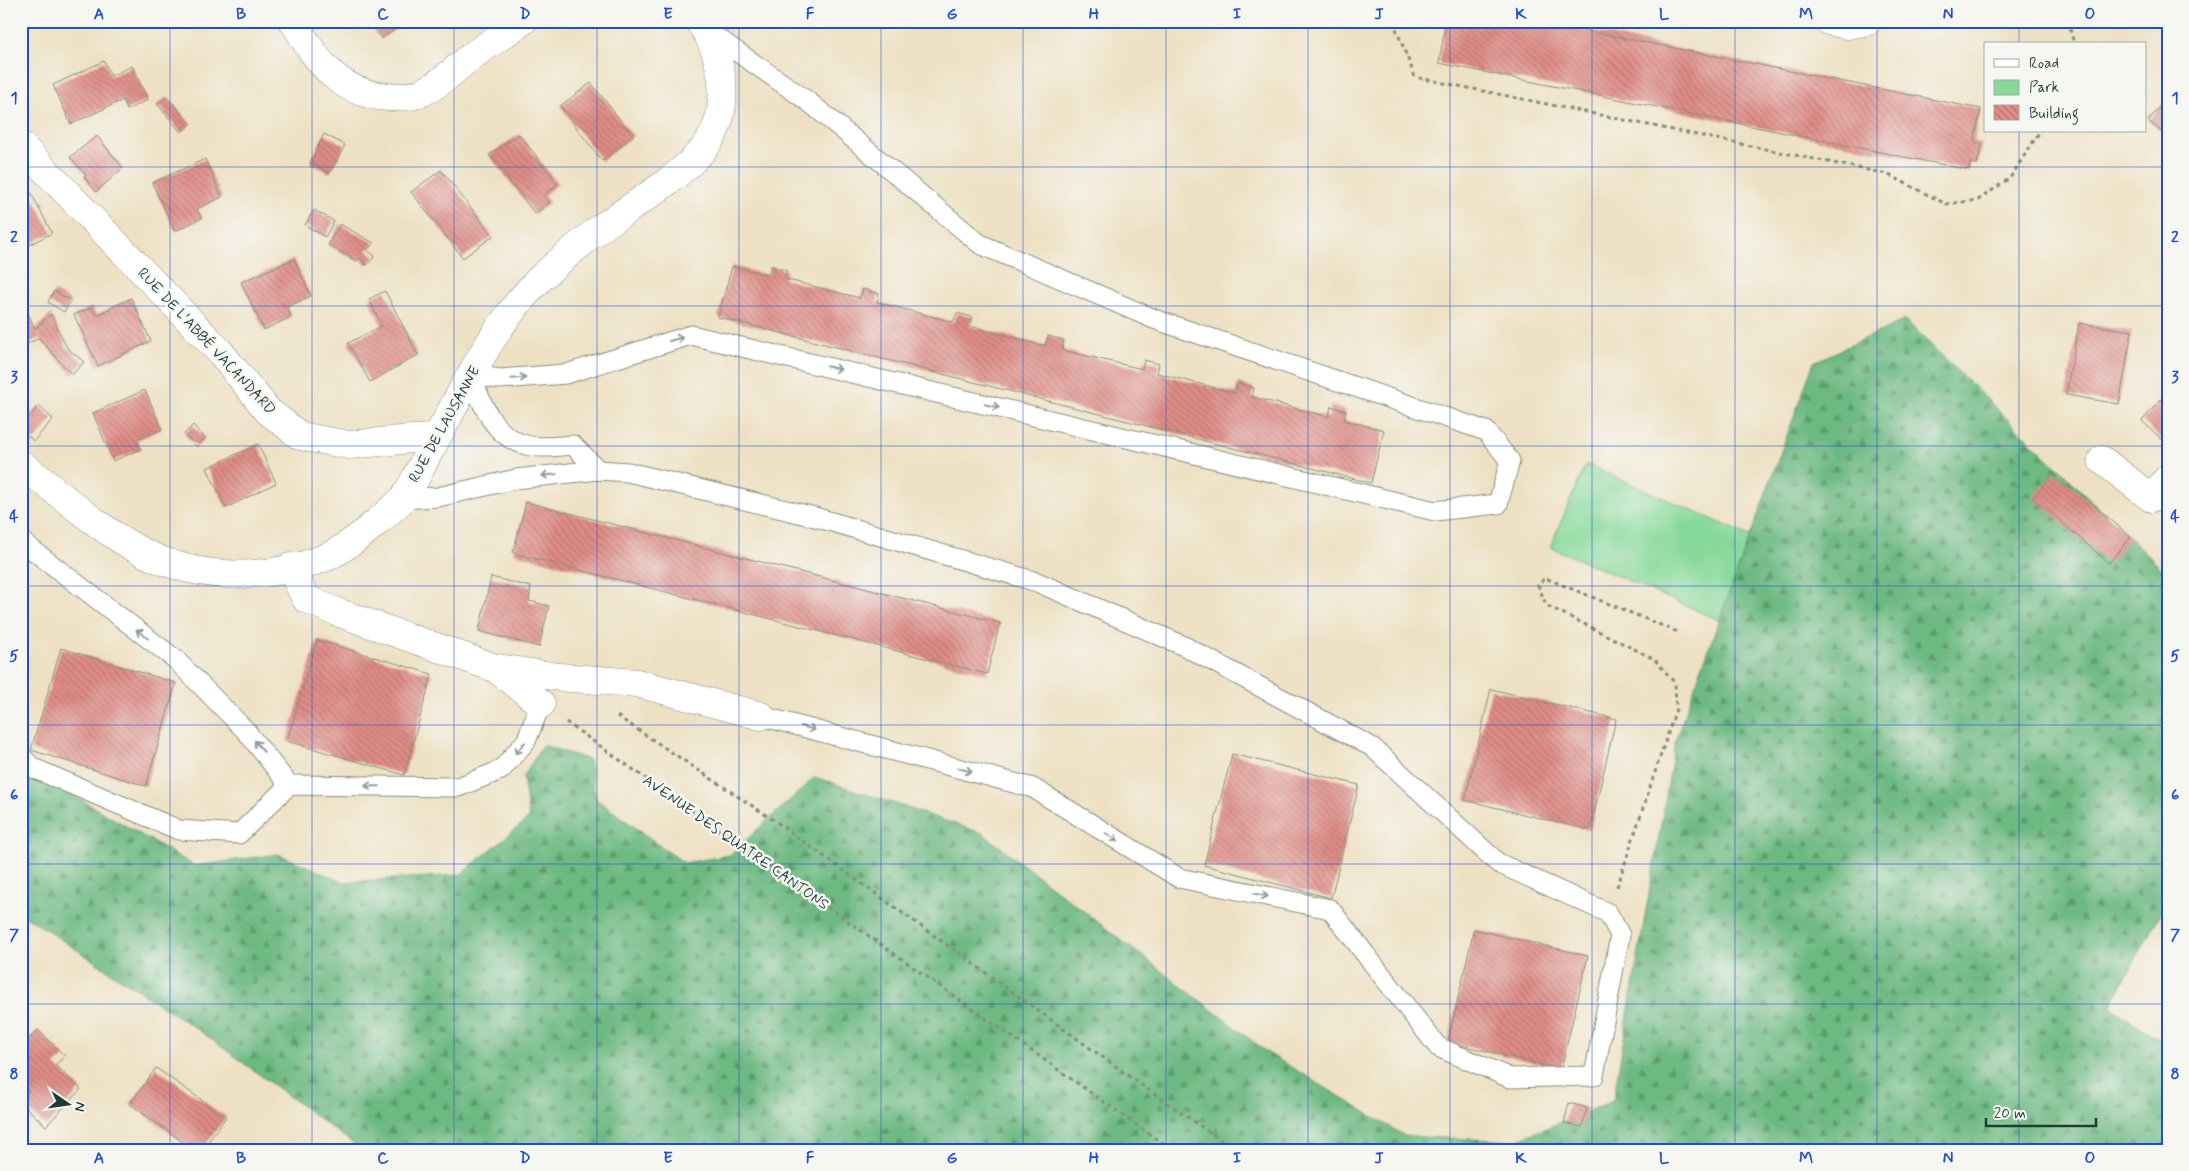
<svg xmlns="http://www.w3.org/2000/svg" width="2189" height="1171" viewBox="0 0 2189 1171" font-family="Mynerve,sans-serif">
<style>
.green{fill:#87d99a;stroke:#538b67}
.forest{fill:url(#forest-firs);stroke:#467b5b}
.building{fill:url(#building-back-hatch)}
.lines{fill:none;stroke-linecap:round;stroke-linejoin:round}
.lane-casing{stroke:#868f7c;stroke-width:21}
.street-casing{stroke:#868f7c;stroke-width:29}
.path{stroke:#868f7c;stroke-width:3;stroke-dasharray:4 4;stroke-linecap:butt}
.lane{stroke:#fff;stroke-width:19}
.street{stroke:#fff;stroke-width:28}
.oneway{stroke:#8f9e9a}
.grid{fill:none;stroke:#1d4ed8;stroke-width:1;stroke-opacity:0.55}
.labels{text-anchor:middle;stroke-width:5;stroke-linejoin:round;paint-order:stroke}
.street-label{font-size:15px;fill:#1f3d34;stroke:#f6f6f2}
.neatline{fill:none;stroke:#1d4ed8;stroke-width:2}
.grid-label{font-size:16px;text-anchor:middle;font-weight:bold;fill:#1d4ed8}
</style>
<defs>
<pattern id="forest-firs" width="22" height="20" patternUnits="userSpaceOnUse" patternTransform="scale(1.25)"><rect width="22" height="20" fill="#6db982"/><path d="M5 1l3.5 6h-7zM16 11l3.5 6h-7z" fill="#59986b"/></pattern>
<pattern id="building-back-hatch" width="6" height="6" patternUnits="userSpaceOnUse" patternTransform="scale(1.25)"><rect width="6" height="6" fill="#e08c87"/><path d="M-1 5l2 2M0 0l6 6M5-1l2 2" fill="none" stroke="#b5746f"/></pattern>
</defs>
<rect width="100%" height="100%" fill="#f6f6f2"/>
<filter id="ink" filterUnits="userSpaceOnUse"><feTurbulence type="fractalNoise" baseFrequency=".02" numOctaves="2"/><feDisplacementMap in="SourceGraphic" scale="10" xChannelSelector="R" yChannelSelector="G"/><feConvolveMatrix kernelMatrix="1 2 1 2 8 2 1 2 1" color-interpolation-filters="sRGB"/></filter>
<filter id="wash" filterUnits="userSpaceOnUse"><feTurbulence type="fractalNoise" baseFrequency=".0096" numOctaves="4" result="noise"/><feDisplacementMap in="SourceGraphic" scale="20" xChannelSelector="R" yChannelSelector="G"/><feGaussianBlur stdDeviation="1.12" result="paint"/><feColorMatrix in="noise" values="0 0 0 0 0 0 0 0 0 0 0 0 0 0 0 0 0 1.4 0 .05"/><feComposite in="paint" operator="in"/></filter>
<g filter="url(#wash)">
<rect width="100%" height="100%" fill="#eee1c3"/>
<polygon class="green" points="1586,464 1757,539 1721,621 1550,547"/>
<polygon class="forest" points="1905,320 2168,575 2168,900 2110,1007 2168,1045 2168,1150 362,1150 200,1031 21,913 21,765 195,866 278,854 343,882 460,875 529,818 523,777 543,745 589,760 596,799 684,863 730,855 815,777 982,833 1268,1053 1405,1136 1514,1141 1613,1101 1676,738 1814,362"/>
<g id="blocks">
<g class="building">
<polygon points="369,21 408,21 381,39"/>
<polygon points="1446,21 1538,21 1981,109 1974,142 1982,144 1977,164 1970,163 1969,170 1439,63"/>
<polygon points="104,61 111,76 132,66 148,100 127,110 123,100 71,124 53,85"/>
<polygon points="21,75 29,82 21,90"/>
<polygon points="591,83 633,136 602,161 560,106"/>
<polygon points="167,97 191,124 181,132 157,104"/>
<polygon points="2168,97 2168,137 2148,121"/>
<polygon points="324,134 345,145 330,173 310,163"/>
<polygon points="519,134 558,184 544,195 549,203 535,214 489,155"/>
<polygon points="97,136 123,168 96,192 84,177 86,175 70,157"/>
<polygon points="205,159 222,197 197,209 202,218 175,231 152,183"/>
<polygon points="441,170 493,236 463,258 411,192"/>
<polygon points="30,191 52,233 21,249 21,195"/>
<polygon points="314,210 334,221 325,237 305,225"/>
<polygon points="340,224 374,243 367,250 375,256 367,265 360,258 357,261 328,245"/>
<polygon points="294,259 311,296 287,307 291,317 264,330 241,282"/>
<polygon points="732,266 768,275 771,266 787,271 784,279 860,298 863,289 879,294 877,302 953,322 957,313 972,317 970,326 1045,346 1048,336 1064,340 1062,350 1142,369 1144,360 1159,364 1157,373 1235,393 1238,383 1254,388 1252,397 1329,417 1331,406 1346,411 1344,420 1384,430 1371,483 718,317"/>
<polygon points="54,291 71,301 64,312 48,302"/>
<polygon points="385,291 418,355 370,382 348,343 382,326 369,299"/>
<polygon points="131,298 151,341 98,366 74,315 92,307 96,315"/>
<polygon points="23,301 35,329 51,314 67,348 84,362 72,375 39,338 21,347"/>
<polygon points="2079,323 2132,331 2119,404 2066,395"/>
<polygon points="145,390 162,429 137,440 141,449 113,461 93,413"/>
<polygon points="2161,399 2168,406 2168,445 2142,421"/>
<polygon points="39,406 53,419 34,441 21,431 21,425"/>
<polygon points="193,425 205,438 197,447 184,434"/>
<polygon points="258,444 276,483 226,508 207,468"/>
<polygon points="2055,472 2131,537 2109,563 2033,498"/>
<polygon points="526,502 1000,623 987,674 513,553"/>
<polygon points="491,577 531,587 529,601 549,606 539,647 479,631"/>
<polygon points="317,640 432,674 404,775 287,741"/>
<polygon points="61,648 176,683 146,786 31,750"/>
<polygon points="1491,689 1616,719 1591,826 1589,830 1465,800"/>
<polygon points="1232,754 1359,785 1331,898 1204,865"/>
<polygon points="1474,929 1588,956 1561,1069 1448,1042"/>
<polygon points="38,1030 65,1056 55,1065 81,1089 46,1126 21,1103 21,1099 29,1091 21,1083 21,1046"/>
<polygon points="156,1068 226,1117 202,1150 194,1150 130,1104"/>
<polygon points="1569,1103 1587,1108 1582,1127 1564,1123"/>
</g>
</g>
</g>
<g filter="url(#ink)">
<use href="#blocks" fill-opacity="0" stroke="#868f7c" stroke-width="1"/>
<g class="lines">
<defs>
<g id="lane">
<polyline points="471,375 500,379 566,374 691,335 1435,511 1498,504 1510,461 1486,431 1154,319 980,244 809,102 706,30"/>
<path d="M 471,375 C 482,404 493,437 526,445 C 540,449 559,446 573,445 L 598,470"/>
<polyline points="402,499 438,497 516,479 598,470 628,472 815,517 1037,582 1184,646 1372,747 1498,863 1608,913 1620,935 1594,1076 1510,1078 1438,1047 1330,909 1179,878 1033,788 761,716"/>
<polyline points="21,541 175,659 246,731 289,785"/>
<polyline points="21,756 33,768 179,830 239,834 289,785 458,787 501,770 526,741 541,704"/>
</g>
<g id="street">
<path d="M 293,21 C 318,62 338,95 390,97 C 401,97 413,97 423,92 C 441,84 454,70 469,58 C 487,45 505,34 523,21"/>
<polyline points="1829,21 1848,25 1868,21"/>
<polyline points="21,145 220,352 268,411 300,436 349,445 412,439 436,439"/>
<polyline points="2102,460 2151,498 2168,478"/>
<path d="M 21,464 C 58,492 94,525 135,548 C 192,580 261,582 322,559 C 342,551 362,535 378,521 C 386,514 395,507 402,500 C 413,486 421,466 430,450 C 463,391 494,321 544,275 C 563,258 584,240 605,225 C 636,203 671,183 697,156 C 734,120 727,60 699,21"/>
<polyline points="290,567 306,599 337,612 495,668 541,704"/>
<polyline points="497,668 559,677 637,683 761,716"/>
</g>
</defs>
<use href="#lane" class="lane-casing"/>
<use href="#street" class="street-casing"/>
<g class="path">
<polyline points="1393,21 1415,77 1887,174 1946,204 1978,200 2010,178 2040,131"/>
<polyline points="2068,21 2074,44"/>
<polyline points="617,716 775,821 1133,1079 1235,1150"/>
<polyline points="566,722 1172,1150"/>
<polyline points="1617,887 1676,709 1675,683 1654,659 1546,605 1538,585 1545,578 1678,632"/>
</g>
<use href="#lane" class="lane"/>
<use href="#street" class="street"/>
</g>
<defs><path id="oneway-shaft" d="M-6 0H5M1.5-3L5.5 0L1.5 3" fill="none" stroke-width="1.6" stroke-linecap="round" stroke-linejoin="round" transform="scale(1.25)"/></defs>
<g class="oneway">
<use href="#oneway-shaft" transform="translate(676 339) rotate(-17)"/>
<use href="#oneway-shaft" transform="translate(834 368) rotate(13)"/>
<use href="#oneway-shaft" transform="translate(519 378) rotate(-5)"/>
<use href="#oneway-shaft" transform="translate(992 406) rotate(13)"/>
<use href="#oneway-shaft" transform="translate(549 475) rotate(174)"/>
<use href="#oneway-shaft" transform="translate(142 634) rotate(-143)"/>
<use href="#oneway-shaft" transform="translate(808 728) rotate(15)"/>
<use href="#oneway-shaft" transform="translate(259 746) rotate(-129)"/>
<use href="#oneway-shaft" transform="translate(520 748) rotate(130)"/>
<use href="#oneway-shaft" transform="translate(965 770) rotate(15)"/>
<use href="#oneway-shaft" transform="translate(372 786) rotate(-179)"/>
<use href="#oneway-shaft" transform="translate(1112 837) rotate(32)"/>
<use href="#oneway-shaft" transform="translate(1261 895) rotate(11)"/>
</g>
</g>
<path class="grid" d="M 170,21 L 170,1150M 312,21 L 312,1150M 454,21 L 454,1150M 597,21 L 597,1150M 739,21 L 739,1150M 881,21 L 881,1150M 1023,21 L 1023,1150M 1166,21 L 1166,1150M 1308,21 L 1308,1150M 1450,21 L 1450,1150M 1592,21 L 1592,1150M 1735,21 L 1735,1150M 1877,21 L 1877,1150M 2019,21 L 2019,44M 2019,131 L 2019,1150M 21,167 L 2168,167M 21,306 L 2168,306M 21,446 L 2168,446M 21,586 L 2168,586M 21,725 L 2168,725M 21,864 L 2168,864M 21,1004 L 2168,1004"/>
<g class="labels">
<g class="street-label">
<text transform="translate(207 341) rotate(47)" y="5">RUE DE L'ABBÉ VACANDARD</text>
<text transform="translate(444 424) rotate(-61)" y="5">RUE DE LAUSANNE</text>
<text transform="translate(736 842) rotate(35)" y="5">AVENUE DES QUATRE CANTONS</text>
</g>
</g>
<rect width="2189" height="1171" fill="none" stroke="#f6f6f2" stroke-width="55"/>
<rect x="1984" y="42" width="162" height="90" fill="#f6f6f2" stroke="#a0aca6"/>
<rect x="1994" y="59" width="25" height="8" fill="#ffffff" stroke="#a0aca6"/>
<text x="2029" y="68" font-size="15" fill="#1f3d34">Road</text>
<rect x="1994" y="80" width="25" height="15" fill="#87d99a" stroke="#a0aca6"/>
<text x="2029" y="92" font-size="15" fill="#1f3d34">Park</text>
<rect x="1994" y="105" width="25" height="15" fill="url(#building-back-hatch)" stroke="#a0aca6"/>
<text x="2029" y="118" font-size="15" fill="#1f3d34">Building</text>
<g transform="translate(68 1104) rotate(103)" stroke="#f6f6f2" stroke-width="4" paint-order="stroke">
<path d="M0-4L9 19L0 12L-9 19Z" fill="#1f3d34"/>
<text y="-8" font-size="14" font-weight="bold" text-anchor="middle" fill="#1f3d34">N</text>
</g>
<path d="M1986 1118v8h110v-8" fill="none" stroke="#1f3d34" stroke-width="2.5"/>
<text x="1994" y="1118" font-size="15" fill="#1f3d34" stroke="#f6f6f2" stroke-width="4" paint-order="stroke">20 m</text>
<rect x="28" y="28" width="2134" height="1116" class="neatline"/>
<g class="grid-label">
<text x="99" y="19">A</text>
<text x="241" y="19">B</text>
<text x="383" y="19">C</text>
<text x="525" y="19">D</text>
<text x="668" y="19">E</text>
<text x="810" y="19">F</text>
<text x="952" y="19">G</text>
<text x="1094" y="19">H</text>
<text x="1237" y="19">I</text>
<text x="1379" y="19">J</text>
<text x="1521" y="19">K</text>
<text x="1664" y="19">L</text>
<text x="1806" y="19">M</text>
<text x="1948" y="19">N</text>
<text x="2090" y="19">O</text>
<text x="14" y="103">1</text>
<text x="2175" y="103">1</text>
<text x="14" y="242">2</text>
<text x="2175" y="242">2</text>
<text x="14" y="382">3</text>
<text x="2175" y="382">3</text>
<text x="14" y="521">4</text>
<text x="2175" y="521">4</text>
<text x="14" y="661">5</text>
<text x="2175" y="661">5</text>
<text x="14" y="800">6</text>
<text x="2175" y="800">6</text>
<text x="14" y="940">7</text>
<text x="2175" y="940">7</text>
<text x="14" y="1079">8</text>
<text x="2175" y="1079">8</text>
<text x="99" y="1163">A</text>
<text x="241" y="1163">B</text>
<text x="383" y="1163">C</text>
<text x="525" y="1163">D</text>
<text x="668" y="1163">E</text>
<text x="810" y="1163">F</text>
<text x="952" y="1163">G</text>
<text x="1094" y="1163">H</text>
<text x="1237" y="1163">I</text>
<text x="1379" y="1163">J</text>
<text x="1521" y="1163">K</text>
<text x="1664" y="1163">L</text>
<text x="1806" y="1163">M</text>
<text x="1948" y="1163">N</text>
<text x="2090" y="1163">O</text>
</g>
</svg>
